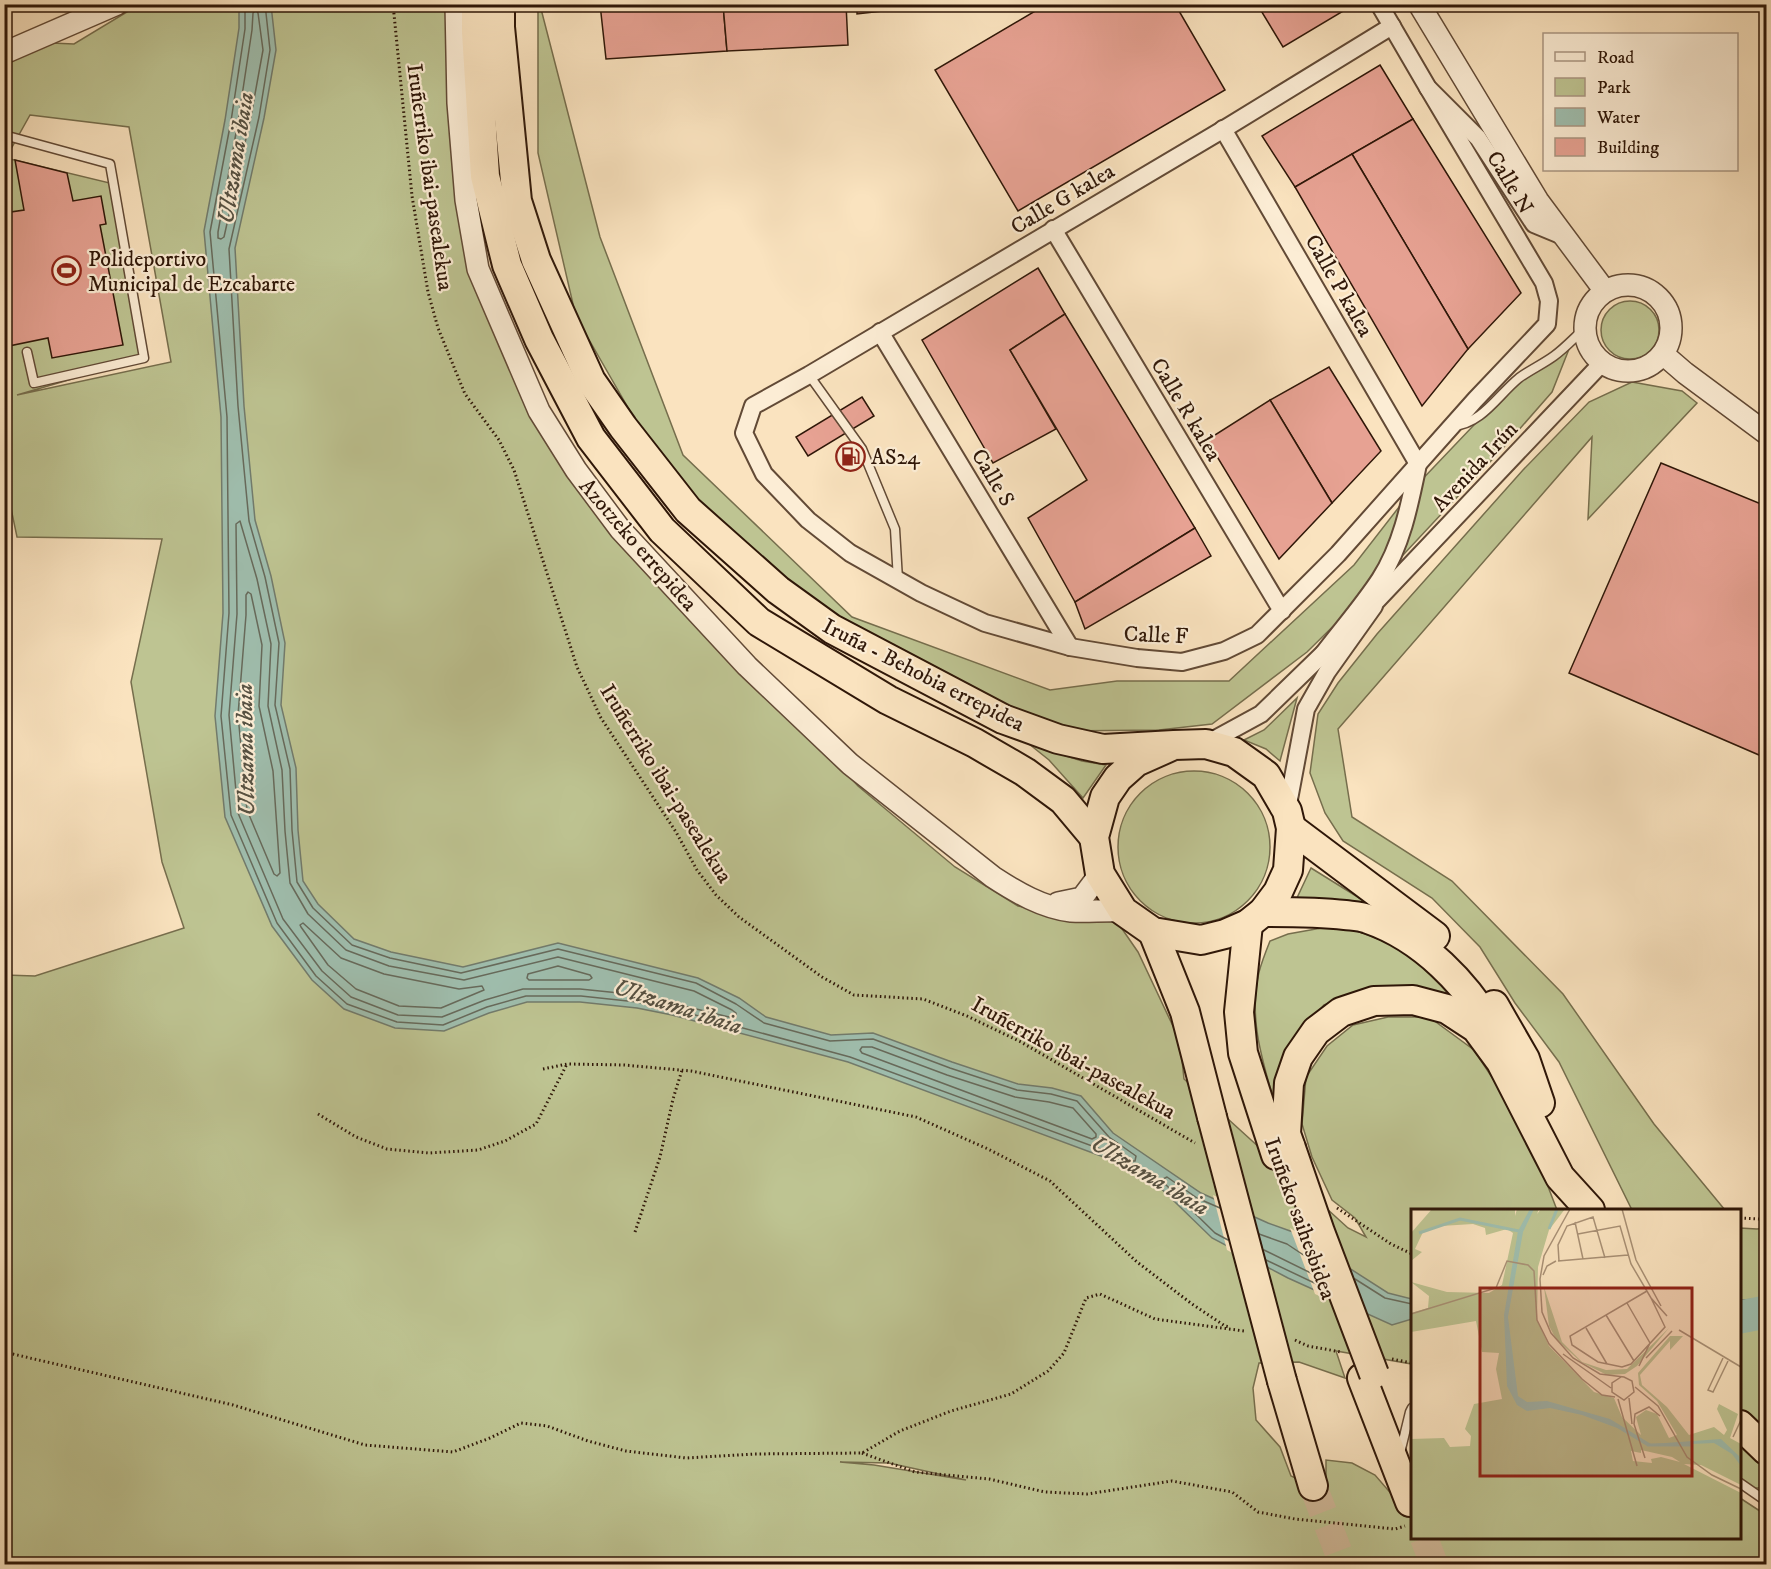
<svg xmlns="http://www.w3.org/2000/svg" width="1771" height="1569" viewBox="0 0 1771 1569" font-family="'IM FELL DW Pica',serif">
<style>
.green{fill:#bec492;stroke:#766e4d;stroke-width:1.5;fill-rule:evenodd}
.water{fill:#9fbeae;stroke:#727b6c;stroke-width:1.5}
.pier{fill:#fae3bf}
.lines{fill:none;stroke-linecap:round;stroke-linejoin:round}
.shore{stroke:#676a5b;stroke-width:1.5}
.river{stroke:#9fbeae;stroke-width:33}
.building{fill:#e7a293;stroke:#2f1708;stroke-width:1.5}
.trunk-tunnel{stroke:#d1ba9a;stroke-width:28;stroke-dasharray:28 14;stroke-linecap:butt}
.service-casing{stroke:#624a36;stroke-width:11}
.minor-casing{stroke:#624a36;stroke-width:20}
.tertiary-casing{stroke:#624a36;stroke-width:24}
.trunk-casing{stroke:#2f1708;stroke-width:32}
.path{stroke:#2f1708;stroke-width:3;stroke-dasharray:1.5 3;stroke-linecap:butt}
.service{stroke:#fcedd5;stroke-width:8}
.minor{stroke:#fcedd5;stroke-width:16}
.tertiary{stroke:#fcedd5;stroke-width:21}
.trunk{stroke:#fae3bf;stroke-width:28}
.trunk-bridge-casing{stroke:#2f1708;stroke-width:32;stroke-linecap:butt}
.trunk-bridge{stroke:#fae3bf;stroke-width:28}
.labels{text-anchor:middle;stroke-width:4.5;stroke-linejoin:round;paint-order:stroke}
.street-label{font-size:22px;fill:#2f1708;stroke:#fcedd5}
.poi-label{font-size:22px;fill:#2f1708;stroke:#fcedd5;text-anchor:start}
.water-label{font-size:24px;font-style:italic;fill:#565142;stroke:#fcedd5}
.inset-river{fill:none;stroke:#9fbeae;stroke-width:3}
.inset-road{fill:none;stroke:#a99176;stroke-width:1.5}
.view{fill:#8f2418;fill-opacity:0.15;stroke:#8f2418;stroke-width:3}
.inset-edge{fill:none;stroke:#2f1708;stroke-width:3}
</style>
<rect width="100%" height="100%" fill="#fae3bf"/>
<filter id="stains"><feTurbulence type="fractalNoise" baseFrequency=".00333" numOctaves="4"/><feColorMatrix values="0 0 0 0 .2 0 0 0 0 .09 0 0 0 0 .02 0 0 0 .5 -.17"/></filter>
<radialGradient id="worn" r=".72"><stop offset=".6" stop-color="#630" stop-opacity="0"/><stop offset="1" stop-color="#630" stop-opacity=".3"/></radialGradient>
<g class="green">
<path d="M 140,4 L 476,5 L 478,269 L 576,470 L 574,485 L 743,661 L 858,786 L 955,867 L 1018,906 L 1118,923 L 1138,952 L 1180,1041 L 1184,1079 L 1348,1228 L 1366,1237 L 1355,1218 L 1332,1200 L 1312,1157 L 1302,1124 L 1306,1077 L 1327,1046 L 1353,1025 L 1388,1017 L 1429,1017 L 1474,1050 L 1526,1129 L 1557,1210 L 1412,1210 L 1412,1364 L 1336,1351 L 1345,1378 L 1299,1362 L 1259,1363 L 1253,1388 L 1256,1420 L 1280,1447 L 1291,1476 L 1313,1486 L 1326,1478 L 1326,1460 L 1352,1463 L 1375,1475 L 1400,1504 L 1412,1500 L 1412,1538 L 1740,1538 L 1740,1498 L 1766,1515 L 1766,1564 L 5,1564 L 5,975 L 35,976 L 184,928 L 162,862 L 131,682 L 162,539 L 17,537 L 4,475 L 5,41 L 74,44 ZM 30,115 L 129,127 L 171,362 L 17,395 L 144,358 L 114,184 L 6,158 ZM 840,1462 L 889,1463 L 966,1480 L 874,1465 Z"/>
<polygon points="538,5 540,5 600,237 683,455 852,617 1050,690 1117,681 1229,681 1354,565 1413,489 1513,384 1573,339 1552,392 1503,448 1376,584 1307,652 1212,724 1159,730 1060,731 984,698 843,621 713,526 638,425 576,317 538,153"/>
<circle cx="1630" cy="330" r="29"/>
<polygon points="1632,382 1682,391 1697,403 1588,519 1592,437 1338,729 1352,817 1452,881 1563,994 1654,1124 1725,1210 1632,1210 1559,1062 1515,1003 1480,947 1432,898 1343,841 1325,813 1310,773 1318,714 1338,683 1377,634 1523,470 1589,402"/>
<polygon points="1297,698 1280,761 1266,749 1244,740 1264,730"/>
<polygon points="1029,744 1082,761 1106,765 1083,798 1049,760"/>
<circle cx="1194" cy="847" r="76"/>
<polygon points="1311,868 1369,904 1324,899 1296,900"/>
<path d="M 1338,925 C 1371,935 1410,949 1435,974 C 1442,981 1448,992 1454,1001 L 1370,989 L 1324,1005 L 1291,1042 L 1276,1108 C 1263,1063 1248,1019 1259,972 C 1262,961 1266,951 1270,941 L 1288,934 Z"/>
<polygon points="1740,1228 1757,1229 1766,1228 1766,1487 1749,1489 1740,1485"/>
</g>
<g class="water">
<polygon points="239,5 271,5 276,50 264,118 235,248 244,406 255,520 271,576 285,643 281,705 296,768 298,830 303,881 318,904 354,939 391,952 463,967 558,943 698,978 739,998 766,1017 831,1035 873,1033 952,1062 1018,1084 1052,1088 1081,1096 1113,1133 1201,1193 1268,1223 1293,1232 1388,1293 1412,1299 1412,1319 1392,1325 1288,1278 1212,1238 1144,1172 848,1062 672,1015 637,1008 580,1002 527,1002 489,1013 444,1031 395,1028 344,1009 312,980 272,926 225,817 215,716 223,613 221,417 204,231 225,120 239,28"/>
<polygon points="1766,1299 1766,1315 1740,1317 1740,1300"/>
</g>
<g class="pier">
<polygon points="1213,1195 1253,1213 1269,1272 1227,1250"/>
<polygon points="1290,1228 1346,1263 1368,1318 1315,1294"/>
</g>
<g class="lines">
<g class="shore">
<polyline points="245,4 245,29 231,121 210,232 227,417 229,613 221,716 231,815 277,923 316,976 347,1004 397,1022 443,1025 487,1007 526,996 581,996 637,1002 673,1009 850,1057 1133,1161 1135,1161 1136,1156 1109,1137 1077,1101 1051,1094 1017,1090 950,1068 873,1039 830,1041 764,1023 736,1004 696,983 558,949 461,973 390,958 352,945 313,908 297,882 292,830 290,769 275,705 279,643 265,577 249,521 238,406 229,249 259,117 270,50 265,4"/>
<polygon points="256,10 258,13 263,50 251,116 224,237 221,239 218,238 218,232 238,122 252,30 253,13"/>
<polygon points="240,521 257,579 271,644 268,706 282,770 285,831 290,883 308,914 346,950 389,966 464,980 558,957 694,991 732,1010 736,1013 736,1017 733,1018 639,995 580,989 523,989 485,1000 442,1017 398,1015 351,997 322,971 283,919 238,813 229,715 237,614 236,524"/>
<polygon points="248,592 251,594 262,645 259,706 273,771 280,873 277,876 274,874 247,810 238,715 246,615 246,595"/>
<polygon points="303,923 341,958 384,974 459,989 482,986 484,990 441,1008 399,1006 356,989 328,965 301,927 300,925"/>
<polygon points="558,966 590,975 592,978 589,980 529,980 527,978 528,974"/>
<polygon points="862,1047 872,1047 947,1075 1015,1097 1049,1102 1073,1108 1096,1134 1096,1137 1092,1139 862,1053 860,1050"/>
<polyline points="1220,1208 1197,1198 1167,1177 1163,1179 1163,1182 1215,1233 1228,1240"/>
<polyline points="1259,1234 1287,1244 1314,1262"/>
<polyline points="1264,1250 1321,1278"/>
<polyline points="1266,1260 1325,1288"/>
<polyline points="1355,1279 1385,1298 1412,1304"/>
</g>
<polyline class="river" points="1740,1317 1766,1312"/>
</g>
<g class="building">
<polygon points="600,4 723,4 727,51 606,59"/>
<polygon points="723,4 846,4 848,45 727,51"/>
<polygon points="857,4 900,4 900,9 857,14"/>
<polygon points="1047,4 1175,4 1225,90 1018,211 935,70"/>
<polygon points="1257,4 1342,4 1345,10 1283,47"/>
<polygon points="1380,65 1413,119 1295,187 1262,136"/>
<polygon points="1413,119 1521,293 1468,349 1352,154"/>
<polygon points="1352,154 1468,349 1422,406 1295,187"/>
<polygon points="15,160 67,173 73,201 101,196 106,224 100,225 123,345 52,358 48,338 4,347 4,213 24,210"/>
<polygon points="1038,268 1065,314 1010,350 1056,429 993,463 922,340"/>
<polygon points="1065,314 1195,528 1075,602 1028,518 1087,480 1010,350"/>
<polygon points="1329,367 1381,451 1332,503 1270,400"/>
<polygon points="862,397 874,416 808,456 796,437"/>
<polygon points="1270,400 1332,503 1279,559 1207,440"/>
<polygon points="1661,463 1766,506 1766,758 1569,673"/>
<polygon points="1195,528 1211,556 1085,629 1075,602"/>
</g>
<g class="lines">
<g class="trunk-tunnel">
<polyline points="1313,1486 1343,1564"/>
<polyline points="1424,1538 1434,1564"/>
</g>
<defs>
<g id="service">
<polyline points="4,135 110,164 144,358 34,383 27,352"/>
<polyline points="809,375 862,449 895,529 898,580"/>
<path d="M 1453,426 C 1482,424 1498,395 1519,378 C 1530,370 1543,364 1554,356 C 1565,348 1575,337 1585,328"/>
<polyline points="1400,1453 1410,1412 1412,1408"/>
<polyline points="1740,1483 1766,1501"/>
</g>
<g id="minor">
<polyline points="1379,4 1428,88 1478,138 1534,224 1563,236"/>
<polyline points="1392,26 1229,126 809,375 753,406 744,433 764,474 808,520 850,553 921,593 985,623 1070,647 1137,658 1182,662 1224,651 1257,635 1338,554 1475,400 1547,324 1549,301 1544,283 1428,88"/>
<path d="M 1223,129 L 1418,464 C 1410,503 1402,545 1380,579 C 1363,605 1342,629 1323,654"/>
<polyline points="1053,229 1282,611"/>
<polyline points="880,332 1070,647"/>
<polyline points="1365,613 1603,362"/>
<polyline points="1206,744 1261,714 1329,648"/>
<polyline points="1287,810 1306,709 1327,672 1374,606"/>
</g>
<g id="tertiary">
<path d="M 456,4 L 458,103 L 466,200 L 478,269 L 539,411 L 576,470 L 620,529 L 747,666 L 850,764 L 993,877 C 1016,892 1043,908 1071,911 C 1088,912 1106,910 1123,911"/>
<polyline points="1419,4 1538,201 1605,291"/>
<polyline points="4,53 117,4"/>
<circle cx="1628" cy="328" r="43"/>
<polyline points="1663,354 1685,373 1766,433"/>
<polyline points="1058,903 1082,898 1100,874"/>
</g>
<g id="trunk">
<polyline points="476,4 476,32 485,176 507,265 539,339 591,438 662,530 759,622 888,700 975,743 1025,772 1063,800 1094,837"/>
<polyline points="500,4 500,27 517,201 536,260 591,381 623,427 688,510 778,590 832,629 1003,719 1058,739 1103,749 1174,745 1206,744 1234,752 1266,775 1287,811 1291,828 1288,870 1278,892 1263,912 1248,924 1225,934 1201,940 1153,932 1123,911 1100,874 1094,837 1105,797 1118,778 1136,762 1174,745"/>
<polyline points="1291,828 1435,936"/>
<path d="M 1263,912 C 1290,912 1318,912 1345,915 C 1353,916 1361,916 1368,919 C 1423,938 1467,984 1495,1033"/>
<polyline points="1248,924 1239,1012 1243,1053 1276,1155"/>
<polyline points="1153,932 1185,1012 1212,1117"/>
<polyline points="1494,1005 1525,1059 1540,1103"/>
<polyline points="1291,1148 1286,1134 1289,1083 1298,1057 1316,1031 1341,1012 1374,1001 1413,1000 1447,1009 1476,1028 1501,1062 1560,1177 1590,1210"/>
<polyline points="1362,1378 1410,1502"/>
<polyline points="1282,1381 1313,1486"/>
<polyline points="1740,1425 1766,1450"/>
</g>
</defs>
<use href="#service" class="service-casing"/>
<use href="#minor" class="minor-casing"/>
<use href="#tertiary" class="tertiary-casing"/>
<use href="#trunk" class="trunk-casing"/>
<g class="path">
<polyline points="393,4 412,196 428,292 438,328 465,394 499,440 514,470 577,667 601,718 676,832 697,870 716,895 739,917 822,977 854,995 923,999 967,1016 1021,1042 1195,1143"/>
<polyline points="543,1069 567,1064 624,1065 691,1071 916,1117 988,1149 1050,1181 1137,1262 1192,1304 1225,1326 1230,1327"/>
<polyline points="318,1114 356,1137 387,1149 429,1153 478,1150 505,1141 536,1124 567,1064"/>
<polyline points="1337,1208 1391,1244 1412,1254"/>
<polyline points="1740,1218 1760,1219 1766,1222"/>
<polyline points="635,1232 660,1157 673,1099 682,1070"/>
<polyline points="1295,1340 1308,1346 1341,1352"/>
<polyline points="4,1352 233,1405 365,1445 453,1452 490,1438 521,1423 547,1426 588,1441 626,1451 686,1458 755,1454 862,1453 900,1431 951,1411 1011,1394 1048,1371 1064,1353 1086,1298 1100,1294 1155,1319 1244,1331"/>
<polyline points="1392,1359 1412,1363"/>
<polyline points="862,1453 915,1472 989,1479 1045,1492 1087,1494 1172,1481 1232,1492 1258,1512 1295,1519 1395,1529 1405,1526"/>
</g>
<use href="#service" class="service"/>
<use href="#minor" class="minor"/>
<use href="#tertiary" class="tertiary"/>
<use href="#trunk" class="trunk"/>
<defs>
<g id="trunk-bridge">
<polyline points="1212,1117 1282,1381"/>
<polyline points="1291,1148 1320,1232 1374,1374"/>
</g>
</defs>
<use href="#trunk-bridge" class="trunk-bridge-casing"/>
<use href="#trunk-bridge" class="trunk-bridge"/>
</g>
<defs>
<symbol id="stadium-ring" viewBox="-11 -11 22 22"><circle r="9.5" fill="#fcedd5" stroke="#8f2418" stroke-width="1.5"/><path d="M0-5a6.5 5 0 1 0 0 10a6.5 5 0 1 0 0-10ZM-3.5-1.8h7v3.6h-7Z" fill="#8f2418"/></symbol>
<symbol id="fuel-ring" viewBox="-11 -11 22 22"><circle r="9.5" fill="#fcedd5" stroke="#8f2418" stroke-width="1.5"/><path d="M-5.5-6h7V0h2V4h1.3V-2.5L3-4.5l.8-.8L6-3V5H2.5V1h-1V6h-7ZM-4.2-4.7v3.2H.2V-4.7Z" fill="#8f2418"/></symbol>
</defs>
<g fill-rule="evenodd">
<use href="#stadium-ring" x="50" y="254" width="33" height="33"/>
<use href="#fuel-ring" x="834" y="440" width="33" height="33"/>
</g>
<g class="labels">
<g class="street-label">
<text transform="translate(431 177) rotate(82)" y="8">Iruñerriko ibai-pasealekua</text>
<text transform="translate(1511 182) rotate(59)" y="8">Calle N</text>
<text transform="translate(1062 198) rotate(-31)" y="8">Calle G kalea</text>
<text transform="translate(1340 285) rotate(60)" y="8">Calle P kalea</text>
<text transform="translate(1187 409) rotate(59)" y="8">Calle R kalea</text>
<text transform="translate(1474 466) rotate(-47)" y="8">Avenida Irún</text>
<text transform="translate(994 477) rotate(59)" y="8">Calle S</text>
<text transform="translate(639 544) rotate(49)" y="8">Azotzeko errepidea</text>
<text transform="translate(1156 634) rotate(2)" y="8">Calle F</text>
<text transform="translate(924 674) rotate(27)" y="8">Iruña - Behobia errepidea</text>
<text transform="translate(667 783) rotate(58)" y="8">Iruñerriko ibai-pasealekua</text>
<text transform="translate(1074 1057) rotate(29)" y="8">Iruñerriko ibai-pasealekua</text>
<text transform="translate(1301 1218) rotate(70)" y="8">Iruñeko saihesbidea</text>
</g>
<g class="poi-label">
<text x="88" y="266">Polideportivo<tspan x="88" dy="25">Municipal de Ezcabarte</tspan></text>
<text x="871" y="464">AS24</text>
</g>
<g class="water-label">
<text transform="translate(235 158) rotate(-81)" y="8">Ultzama ibaia</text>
<text transform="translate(245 750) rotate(-91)" y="8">Ultzama ibaia</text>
<text transform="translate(678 1006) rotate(18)" y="8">Ultzama ibaia</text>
<text transform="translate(1150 1175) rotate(31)" y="8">Ultzama ibaia</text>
</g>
</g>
<g transform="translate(1411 1209)">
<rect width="330" height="330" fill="#fae3bf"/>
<path d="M 21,0 L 104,0 L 104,7 L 106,0 L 128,0 L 126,5 L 130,0 L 154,0 L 138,21 L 127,58 L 126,111 L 138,137 L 183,183 L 203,189 L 211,208 L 230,226 L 225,208 L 235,201 L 246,205 L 258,229 L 266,226 L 246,192 L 228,176 L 227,164 L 259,127 L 272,127 L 259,141 L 259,132 L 229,166 L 231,176 L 256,198 L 278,226 L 303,218 L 313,226 L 316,221 L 306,200 L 308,195 L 327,205 L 319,229 L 330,235 L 330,276 L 290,256 L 273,255 L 330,284 L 330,330 L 0,330 L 0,230 L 33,229 L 39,238 L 59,237 L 60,227 L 54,220 L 63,195 L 91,190 L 85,160 L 88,144 L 71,143 L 65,112 L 0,123 L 0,104 L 17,99 L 18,87 L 0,73 L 36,83 L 78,84 L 91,76 L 102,24 L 96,20 L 75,26 L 74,19 L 62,15 L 30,17 L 12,23 L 4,40 L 11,43 L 0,52 L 0,24 ZM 230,241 L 261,248 L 269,253 L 250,248 L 240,250 L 241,254 L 222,252 L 220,242 L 230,244 ZM 133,78 L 151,133 L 171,153 L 195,161 L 216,160 L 258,119 L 226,157 L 214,165 L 196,166 L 170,153 L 145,130 L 138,117 Z" fill="#bec492" fill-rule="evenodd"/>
<path d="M 119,0 L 123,0 L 112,23 L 97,108 L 107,187 L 116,193 L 136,192 L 199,210 L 240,235 L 310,230 L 328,247 L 330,257 L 321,245 L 303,234 L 236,237 L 206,219 L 171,206 L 139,199 L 116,202 L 106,196 L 96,177 L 93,106 L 107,22 Z" fill="#9fbeae"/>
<path class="inset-river" d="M 138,20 L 146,0M 8,24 L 49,10 L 108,22M 236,236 L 282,236"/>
<path class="inset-road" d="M 159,0 L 133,47 L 129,70 L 131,103 L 140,124 L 162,149 L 189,165 L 213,168 L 221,172 L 223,183 L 213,191 L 201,183 L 201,174 L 210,168M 211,0 L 225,51 L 250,97M 164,13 L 172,50M 167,25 L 209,17 L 220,55 L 240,89 L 256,107M 147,52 L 217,46M 148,52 L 147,36 L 156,17 L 182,8 L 194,49M 132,66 L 136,57 L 145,52M 236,82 L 159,127 L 161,136 L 187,153 L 211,158 L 220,155 L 254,118 L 240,89M 216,94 L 239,134 L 228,157M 0,105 L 85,79 L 96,52 L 117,56 L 123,62 L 126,111 L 138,135 L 171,170 L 191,186 L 204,188M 195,106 L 223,152M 175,119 L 196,155M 268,121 L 330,158M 152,145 L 200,179M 235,149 L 261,122M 312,149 L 297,181 L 302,183 L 317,152M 224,178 L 247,197 L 276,248 L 301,266 L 330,280M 218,189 L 221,215M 207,190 L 226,257M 322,228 L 330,211M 234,249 L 223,215 L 224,205 L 238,198 L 249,207"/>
<path class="view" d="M 69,79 L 281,79 L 281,267 L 69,267 Z"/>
<rect width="330" height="330" class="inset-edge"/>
</g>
<rect width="1771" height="1569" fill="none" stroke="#fae3bf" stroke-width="24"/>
<rect x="6" y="6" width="1759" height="1557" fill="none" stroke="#2f1708" stroke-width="3"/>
<rect x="12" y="12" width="1747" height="1545" fill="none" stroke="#2f1708" stroke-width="1.5"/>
<rect x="1543" y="33" width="195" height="138" fill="#fcedd5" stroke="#aa9783" stroke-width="1.5"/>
<rect x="1555" y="52" width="30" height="9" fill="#fcedd5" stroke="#aa9783" stroke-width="1.5"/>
<text x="1597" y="63" font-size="18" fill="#2f1708">Road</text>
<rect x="1555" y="78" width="30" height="18" fill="#bec492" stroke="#aa9783" stroke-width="1.5"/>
<text x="1597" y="93" font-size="18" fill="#2f1708">Park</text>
<rect x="1555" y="108" width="30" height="18" fill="#9fbeae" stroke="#aa9783" stroke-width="1.5"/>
<text x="1597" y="123" font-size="18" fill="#2f1708">Water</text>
<rect x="1555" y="138" width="30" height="18" fill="#e7a293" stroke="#aa9783" stroke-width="1.5"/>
<text x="1597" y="153" font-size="18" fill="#2f1708">Building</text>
<rect width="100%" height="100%" filter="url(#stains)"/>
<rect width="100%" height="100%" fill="url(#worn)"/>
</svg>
